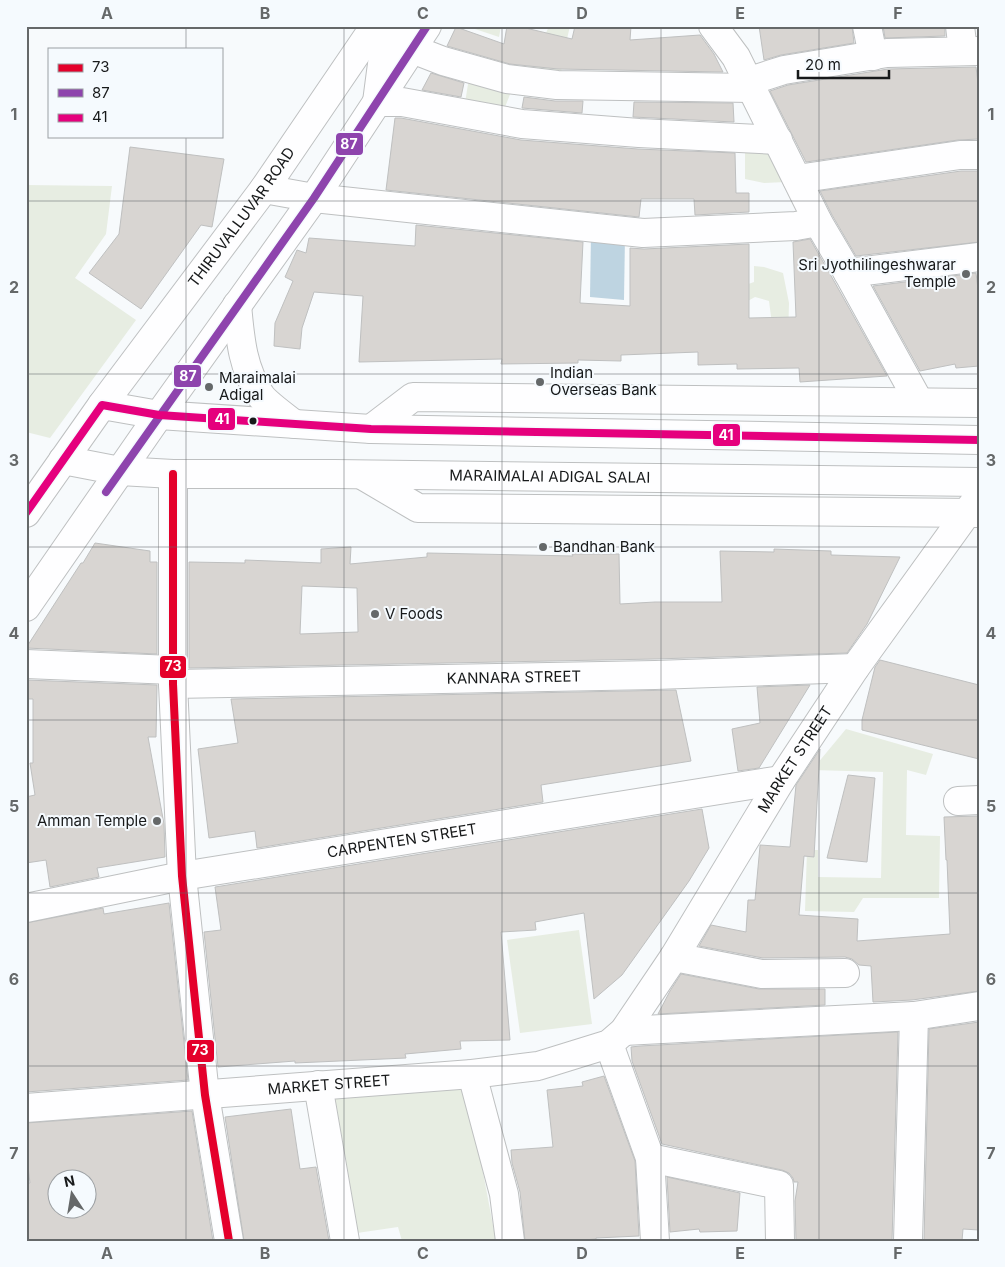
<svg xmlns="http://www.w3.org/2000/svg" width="1005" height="1267" viewBox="0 0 1005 1267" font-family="Inter,sans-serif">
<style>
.green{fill:#e7ede2}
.water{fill:#bed4e1}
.building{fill:#d8d5d2;stroke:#bfc0c0;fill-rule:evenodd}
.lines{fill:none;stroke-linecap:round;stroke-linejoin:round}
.minor-casing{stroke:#bec0c1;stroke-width:30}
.major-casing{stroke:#bec0c1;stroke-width:30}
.minor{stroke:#fefeff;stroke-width:28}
.major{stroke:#fefeff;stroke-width:28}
.bus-1-casing{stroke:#f5fafe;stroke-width:11}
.bus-2-casing{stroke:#f5fafe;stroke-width:11}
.bus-3-casing{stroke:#f5fafe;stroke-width:11}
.bus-1{stroke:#e4002b;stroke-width:8}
.bus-2{stroke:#8e44ad;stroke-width:8}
.bus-3{stroke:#e5007d;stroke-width:8}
.grid{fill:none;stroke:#656869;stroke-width:1;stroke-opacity:0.55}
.poi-dot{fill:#656869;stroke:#f5fafe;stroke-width:2}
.bus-dot{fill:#17191a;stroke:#f5fafe;stroke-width:2}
.labels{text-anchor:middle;stroke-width:4;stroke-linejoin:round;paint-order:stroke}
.street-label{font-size:15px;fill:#17191a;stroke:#f5fafe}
.poi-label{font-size:15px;fill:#17191a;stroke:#f5fafe;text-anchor:start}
.line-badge{stroke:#f5fafe;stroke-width:2}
.badge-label{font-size:14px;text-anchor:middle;font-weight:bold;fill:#fff}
.neatline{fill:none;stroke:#656869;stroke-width:2}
.grid-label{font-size:16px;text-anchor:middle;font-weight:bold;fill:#656869}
</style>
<rect width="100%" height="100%" fill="#f7fafc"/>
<g class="green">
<polygon points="466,26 501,26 499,37"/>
<polygon points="549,26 570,26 561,65 562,76 525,69 534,62"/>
<polygon points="474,80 511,92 503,112 465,103 468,84"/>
<polygon points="764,144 786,182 764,183 745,179 745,146"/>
<polygon points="26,185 112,186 106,234 75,278 136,320 50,438 26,432"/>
<polygon points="754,266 764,267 783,273 789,303 788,341 773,332 769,301 755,297 746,302 737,288 754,282"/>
<polygon points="846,729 933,754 926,775 907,770 906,835 940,836 939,898 863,898 854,912 805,911 807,850 818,850 818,877 881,878 883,772 812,770"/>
<polygon points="579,930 592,1024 520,1033 507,940"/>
<polygon points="467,1088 496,1241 402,1241 398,1227 357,1233 328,1098"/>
</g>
<polygon class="water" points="591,233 625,235 624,300 590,297"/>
<g class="building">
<polygon points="507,26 517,26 572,39 575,26 631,26 630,40 700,35 714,54 723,72 558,69 510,64 447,46 456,27 504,44"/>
<polygon points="759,26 852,26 854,43 781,55 764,60"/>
<polygon points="883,26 945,26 945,36 885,38"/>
<polygon points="976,67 979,91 979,139 958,140 806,162 770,91 788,85 888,69"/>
<polygon points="431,73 464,83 461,97 422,90"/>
<polygon points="524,97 555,101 583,101 582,113 522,108"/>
<polygon points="634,102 733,103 734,122 633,117"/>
<polygon points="395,118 401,118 521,140 638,149 735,153 736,193 749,193 749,212 695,215 694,199 641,199 639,217 386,190"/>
<polygon points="130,147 224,159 212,227 201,225 141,309 89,273 119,234"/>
<polygon points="961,171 979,171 979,242 856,256 832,215 820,191"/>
<polygon points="416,225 583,242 580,303 630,306 630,248 644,249 749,244 749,318 796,317 793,242 810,239 834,281 887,376 800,382 799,368 737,369 737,364 698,365 698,352 621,355 621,361 578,360 578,363 501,364 502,359 359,362 363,296 314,292 302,328 300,349 274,346 275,323 293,281 285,277 297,250 306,253 309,238 415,246"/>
<polygon points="976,273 979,297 979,366 956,368 955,364 920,371 873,286"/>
<polygon points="95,543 150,551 150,562 157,562 157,654 26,648 81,563 83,563"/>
<path d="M 351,547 L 350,564 L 427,557 L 427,553 L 573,556 L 572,554 L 619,554 L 620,604 L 655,602 L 722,602 L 720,551 L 774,552 L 774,549 L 831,551 L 831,555 L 900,557 L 867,624 L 847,653 L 655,659 L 189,668 L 189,562 L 245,563 L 245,560 L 321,563 L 321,549 ZM 302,586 L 357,588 L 358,632 L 300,634 Z"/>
<polygon points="880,660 979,685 979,759 862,730 862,720 875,667"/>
<polygon points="26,680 157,685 156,737 148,737 164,824 165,857 97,868 99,877 50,887 46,860 26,863 26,797 35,795 30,763 33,763 33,699 26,699"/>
<polygon points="810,685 759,768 738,771 732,729 760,723 757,687"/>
<polygon points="676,690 691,761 541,785 543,802 257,848 255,831 209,838 198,749 238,743 231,699"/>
<polygon points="820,749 814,857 804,856 799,915 858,919 857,941 950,934 947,860 946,860 944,817 979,816 979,991 912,1000 873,1002 871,966 859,965 852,959 845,957 763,958 699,946 711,925 746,932 748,900 755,900 760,846 760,845 790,847 796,785"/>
<polygon points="848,775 875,778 867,862 827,858"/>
<polygon points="702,809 709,848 689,881 622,975 594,999 584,913 535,922 536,930 501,932 510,1040 460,1041 461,1049 405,1054 406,1058 295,1063 295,1061 218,1067 204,932 221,930 215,887"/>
<polygon points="169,903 188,1080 26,1092 26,923 103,908 104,914"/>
<polygon points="681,974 759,989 825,989 825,1005 658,1014 670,991"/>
<polygon points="979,1022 979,1230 963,1229 962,1241 924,1241 929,1029"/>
<polygon points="898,1032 892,1241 796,1241 795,1201 798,1182 794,1182 793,1178 789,1173 782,1170 662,1144 632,1061 631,1047 640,1046"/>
<polygon points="604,1076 635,1161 639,1236 596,1238 596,1239 570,1241 525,1241 520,1192 512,1163 511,1150 553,1147 547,1090 583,1086 582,1082"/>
<polygon points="291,1109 300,1169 316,1167 329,1241 244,1241 225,1117"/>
<path d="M 192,1111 L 213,1241 L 26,1241 L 26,1183 L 30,1183 L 26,1151 L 26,1123 ZM 58,1180 L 88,1180 L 88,1210 L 58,1210 Z"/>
<polygon points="667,1177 740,1193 737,1231 700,1232 699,1229 670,1232"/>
</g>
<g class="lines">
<defs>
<g id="minor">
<polyline points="387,26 377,102 402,102 522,124 639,133 778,140"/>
<polyline points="401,26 412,49 443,61 507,79 557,85 751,88 756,79 784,70 887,53 979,51"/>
<polyline points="713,26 736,57 818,222 848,273 919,402"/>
<polyline points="867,26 873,56"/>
<polyline points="960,26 963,51"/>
<polyline points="797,179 960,155 979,155"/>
<polyline points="264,189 314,198 643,233 796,226 818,222"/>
<polyline points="848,273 979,257"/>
<polyline points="371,429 413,397 979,403"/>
<polyline points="173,474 173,684 182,876 205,1095 229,1241"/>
<polyline points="362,475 418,508 979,513"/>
<polyline points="26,664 173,670"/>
<path id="s1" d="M 173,684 L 655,675 L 855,668"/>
<polyline points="958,801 979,800"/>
<path id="s2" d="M 26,908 L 182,876 L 781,780"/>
<polyline points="674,957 762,974 845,973"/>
<polyline points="624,1031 914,1016 979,1006"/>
<polyline points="609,1044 650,1158 655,1241"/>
<polyline points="472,1074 504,1194 510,1241"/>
<polyline points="318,1085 345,1241"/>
<path id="s3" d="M 26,1108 L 472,1074 L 538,1066 L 609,1044 L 624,1031 L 674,957 L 781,780 L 855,668 L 979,496"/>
<polyline points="650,1158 779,1185 780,1241"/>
<polyline points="908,1241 914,1016"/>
</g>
<g id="major">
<path d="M 237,305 C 240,337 242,368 261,396 C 267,404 285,417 294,424"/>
<path id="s4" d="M 102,405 L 264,189 L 375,26"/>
<path id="s5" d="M 63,460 L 120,471 L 173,474 L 335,474 L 979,482"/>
<polyline points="26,513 102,405 159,415 371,429 979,440"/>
<polyline points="26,607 159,415 314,198 427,26"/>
</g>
</defs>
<use href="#minor" class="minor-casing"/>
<use href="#major" class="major-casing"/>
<use href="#minor" class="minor"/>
<use href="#major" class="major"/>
<defs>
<polyline id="bus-1" points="173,474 173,684 182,876 205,1095 229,1241"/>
<polyline id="bus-2" points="106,492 314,198 427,26"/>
<polyline id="bus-3" points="26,513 102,405 159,415 371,429 979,440"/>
</defs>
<use href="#bus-1" class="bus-1-casing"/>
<use href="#bus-2" class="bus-2-casing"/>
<use href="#bus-3" class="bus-3-casing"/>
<use href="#bus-1" class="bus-1"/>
<use href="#bus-2" class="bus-2"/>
<use href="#bus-3" class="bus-3"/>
</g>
<path class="grid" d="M 186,26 L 186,49M 344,26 L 344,1241M 502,26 L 502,1241M 661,26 L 661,1241M 819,26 L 819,1241M 186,136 L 186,1241M 26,201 L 979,201M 26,374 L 979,374M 26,547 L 979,547M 26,720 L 979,720M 26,893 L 979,893M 26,1066 L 979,1066"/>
<g class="poi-dot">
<circle cx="966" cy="274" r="5"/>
<circle cx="540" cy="382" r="5"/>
<circle cx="209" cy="387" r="5"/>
<circle cx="543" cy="547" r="5"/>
<circle cx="375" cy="614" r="5"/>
<circle cx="157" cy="821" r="5"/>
</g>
<circle class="bus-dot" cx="253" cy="421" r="4.5"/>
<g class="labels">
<g class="street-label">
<text dy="5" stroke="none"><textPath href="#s4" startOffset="234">THIRUVALLUVAR ROAD</textPath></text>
<text dy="5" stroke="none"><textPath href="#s5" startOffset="488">MARAIMALAI ADIGAL SALAI</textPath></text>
<text dy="5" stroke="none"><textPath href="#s1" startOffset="341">KANNARA STREET</textPath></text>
<text dy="5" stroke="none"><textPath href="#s3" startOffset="929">MARKET STREET</textPath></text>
<text dy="5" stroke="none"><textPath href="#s2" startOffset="382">CARPENTEN STREET</textPath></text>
<text dy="5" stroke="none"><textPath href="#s3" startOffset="304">MARKET STREET</textPath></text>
</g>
<g class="poi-label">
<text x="956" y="270" text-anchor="end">Sri Jyothilingeshwarar<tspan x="956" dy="17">Temple</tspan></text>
<text x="550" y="378">Indian<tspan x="550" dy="17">Overseas Bank</tspan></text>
<text x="219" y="383">Maraimalai<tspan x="219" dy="17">Adigal</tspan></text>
<text x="553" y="552">Bandhan Bank</text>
<text x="385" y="619">V Foods</text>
<text x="147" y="826" text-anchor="end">Amman Temple</text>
</g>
</g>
<g class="line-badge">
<rect x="335" y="132" width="29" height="24" rx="5" fill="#8e44ad"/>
<rect x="173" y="364" width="29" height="24" rx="5" fill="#8e44ad"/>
<rect x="207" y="407" width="29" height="24" rx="5" fill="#e5007d"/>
<rect x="712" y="423" width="29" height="24" rx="5" fill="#e5007d"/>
<rect x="159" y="655" width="28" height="24" rx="5" fill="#e4002b"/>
<rect x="186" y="1039" width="29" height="24" rx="5" fill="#e4002b"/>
</g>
<g class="badge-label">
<text x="349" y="149">87</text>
<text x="188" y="381">87</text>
<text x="222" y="424">41</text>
<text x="726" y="440">41</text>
<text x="173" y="671">73</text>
<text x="200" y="1055">73</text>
</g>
<rect width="1005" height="1267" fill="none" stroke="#f5fafe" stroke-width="55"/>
<rect x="48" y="48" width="175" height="90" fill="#f5fafe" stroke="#9ca0a3"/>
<rect x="58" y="64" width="25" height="8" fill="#e4002b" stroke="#9ca0a3"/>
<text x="92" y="72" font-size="15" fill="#17191a">73</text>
<rect x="58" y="89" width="25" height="8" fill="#8e44ad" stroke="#9ca0a3"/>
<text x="92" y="98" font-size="15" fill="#17191a">87</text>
<rect x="58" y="114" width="25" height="8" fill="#e5007d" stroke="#9ca0a3"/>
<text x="92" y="122" font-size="15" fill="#17191a">41</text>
<g transform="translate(72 1194) rotate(348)"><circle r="24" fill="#f5fafe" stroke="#9ca0a3"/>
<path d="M0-4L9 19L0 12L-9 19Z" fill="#656869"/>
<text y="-8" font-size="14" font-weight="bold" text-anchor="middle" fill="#17191a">N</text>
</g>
<path d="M798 70v8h91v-8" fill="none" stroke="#17191a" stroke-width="2.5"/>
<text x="805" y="70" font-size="15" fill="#17191a" stroke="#f5fafe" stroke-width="4" paint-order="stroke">20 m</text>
<rect x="28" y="28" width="950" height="1212" class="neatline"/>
<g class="grid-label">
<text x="107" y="19">A</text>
<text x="265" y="19">B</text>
<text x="423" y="19">C</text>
<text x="582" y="19">D</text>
<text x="740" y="19">E</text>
<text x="898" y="19">F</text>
<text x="14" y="120">1</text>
<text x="991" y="120">1</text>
<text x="14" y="293">2</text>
<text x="991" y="293">2</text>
<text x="14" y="466">3</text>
<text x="991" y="466">3</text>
<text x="14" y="639">4</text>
<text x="991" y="639">4</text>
<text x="14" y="812">5</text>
<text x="991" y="812">5</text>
<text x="14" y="985">6</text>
<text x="991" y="985">6</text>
<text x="14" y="1159">7</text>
<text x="991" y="1159">7</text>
<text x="107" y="1259">A</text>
<text x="265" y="1259">B</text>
<text x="423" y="1259">C</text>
<text x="582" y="1259">D</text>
<text x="740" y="1259">E</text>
<text x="898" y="1259">F</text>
</g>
</svg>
